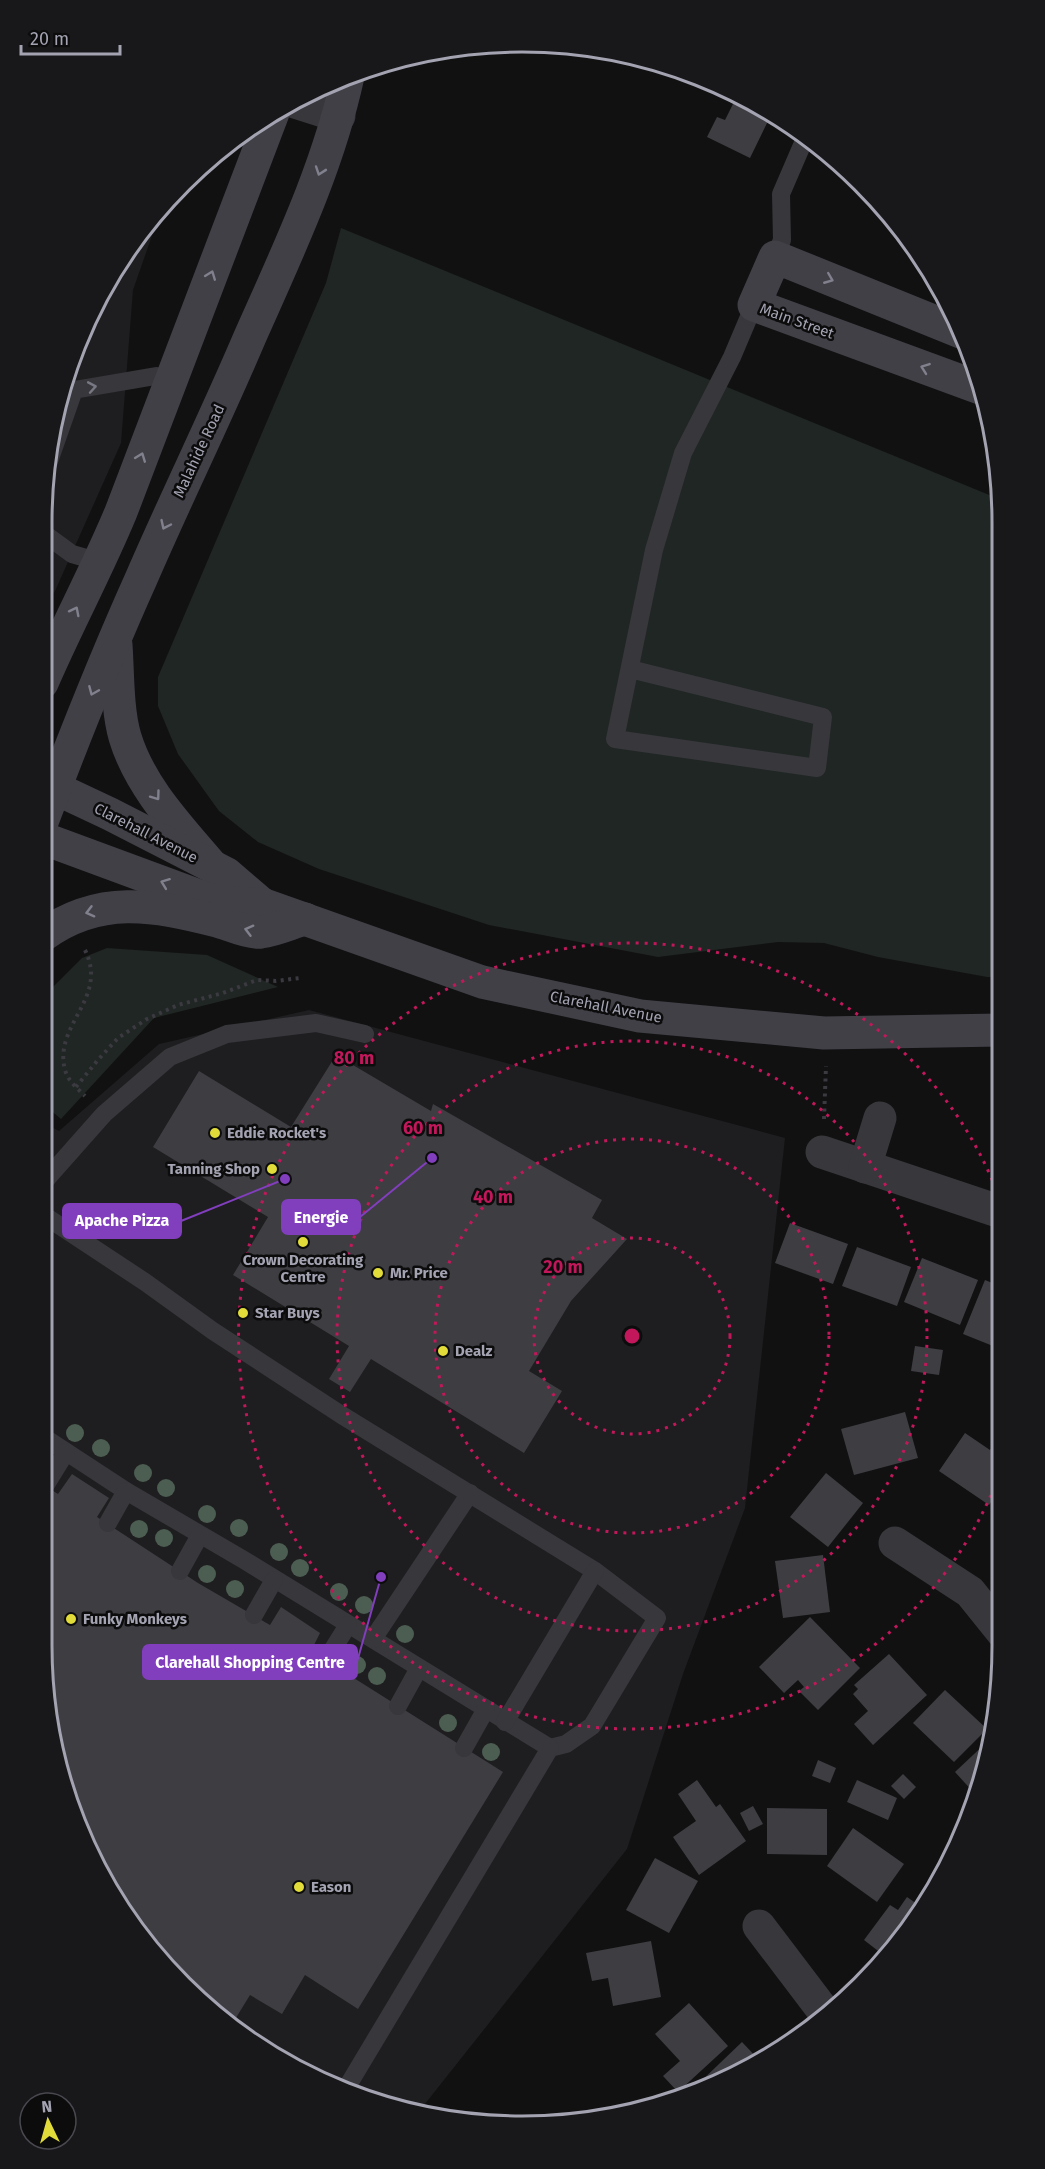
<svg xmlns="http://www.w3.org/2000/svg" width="1045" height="2169" viewBox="0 0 1045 2169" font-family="'Fira Sans',sans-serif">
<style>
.built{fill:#1e1d1f}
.green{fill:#202623}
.building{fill:#3e3d42}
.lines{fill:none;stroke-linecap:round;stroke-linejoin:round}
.path{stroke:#3a3a40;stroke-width:4;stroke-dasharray:3 4.5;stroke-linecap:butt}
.lane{stroke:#37373c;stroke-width:18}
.street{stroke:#37373c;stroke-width:33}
.secondary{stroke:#414047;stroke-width:33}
.tree{fill:#4c5d52}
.oneway{stroke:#81808d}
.oneway2{stroke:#787883}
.ring{fill:none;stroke:#c2185b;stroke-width:3;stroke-dasharray:3 6}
.poi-dot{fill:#e1dc3a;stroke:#0c0c0d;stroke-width:2}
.labels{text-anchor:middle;stroke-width:5;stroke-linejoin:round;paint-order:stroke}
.street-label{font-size:15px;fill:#a3a3b2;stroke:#0c0c0d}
.poi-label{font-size:15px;font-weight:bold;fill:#a3a3b2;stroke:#0c0c0d;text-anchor:start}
.rim{fill:none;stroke:#a3a3b2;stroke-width:3}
.centre{fill:#c2185b;stroke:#0c0c0d;stroke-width:3}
.ring-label{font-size:18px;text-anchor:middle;font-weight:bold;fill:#c2185b;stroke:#0c0c0d;stroke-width:5;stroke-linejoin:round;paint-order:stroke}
.leader{fill:none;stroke:#813ebd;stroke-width:2}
.callout-dot{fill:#813ebd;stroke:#0c0c0d;stroke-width:2}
.callout{fill:#813ebd;stroke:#813ebd;stroke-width:2}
.callout-label{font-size:16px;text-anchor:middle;font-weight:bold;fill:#fff}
</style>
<rect width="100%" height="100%" fill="#111112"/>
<g class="built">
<polygon points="161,210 133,290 121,443 55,591 42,606 42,522 51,428 79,338 123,255"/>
<polygon points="309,1010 785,1138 745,1508 683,1674 627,1849 417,2114 282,2062 205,2008 142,1939 68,1801 42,1646 42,1122 59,1131 159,1044"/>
</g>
<g class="green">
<polygon points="341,228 999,499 1001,977 987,977 878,957 824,943 778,942 658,957 489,925 319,869 258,842 219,811 178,754 158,706 158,677 326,283"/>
<polygon points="107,948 207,955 278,987 154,1018 61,1119 42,1103 42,998 82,958"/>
</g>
<g class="building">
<polygon points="737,96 752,105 750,110 769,119 750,158 707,137 717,117 725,120"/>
<polygon points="336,1055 431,1111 433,1104 602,1200 592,1218 627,1239 571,1301 529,1371 562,1391 524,1453 371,1359 350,1392 329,1379 349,1346 233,1275 268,1217 153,1147 199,1071 291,1127"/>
<polygon points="790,1223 848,1244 833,1284 775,1263"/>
<polygon points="857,1247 911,1267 897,1306 842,1286"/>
<polygon points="922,1258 978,1280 960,1325 904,1302"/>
<polygon points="985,1280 1002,1287 1002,1336 997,1334 993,1346 963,1334"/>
<polygon points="915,1346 943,1350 939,1375 911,1371"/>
<polygon points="1002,1382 1002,1397 995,1390"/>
<polygon points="905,1412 918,1458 854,1475 841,1429"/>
<polygon points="965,1433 990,1450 1002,1433 1002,1486 989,1505 939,1471"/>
<polygon points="826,1473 863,1503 828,1547 790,1517"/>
<polygon points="72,1474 109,1498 97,1517 198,1583 270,1625 281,1607 320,1633 311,1651 503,1772 358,2009 305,1975 282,2014 250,1995 231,2026 205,2008 142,1939 68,1801 42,1646 42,1484 58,1494"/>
<polygon points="823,1555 830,1612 783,1618 775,1561"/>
<polygon points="810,1617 860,1668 818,1710 799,1691 804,1687 798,1680 784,1693 759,1667"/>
<polygon points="889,1654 927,1695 873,1745 854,1724 868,1711 853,1694 858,1689 854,1685"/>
<polygon points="945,1690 987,1729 954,1762 913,1723"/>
<polygon points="989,1740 993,1744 973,1807 967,1801 975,1794 955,1772"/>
<polygon points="818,1760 836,1768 830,1783 812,1776"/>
<polygon points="903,1774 916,1787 904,1799 891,1786"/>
<polygon points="697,1780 716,1807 720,1804 746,1841 699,1875 673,1837 696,1821 678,1794"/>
<polygon points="857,1780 897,1798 888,1820 847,1802"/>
<polygon points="753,1806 763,1824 749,1831 740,1813"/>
<polygon points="767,1808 827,1809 827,1855 767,1854"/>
<polygon points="853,1828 904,1864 877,1902 827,1866"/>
<polygon points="655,1858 698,1881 669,1933 626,1910"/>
<polygon points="907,1897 924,1909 886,1957 864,1940 890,1905 898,1910"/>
<polygon points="651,1941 661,1997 613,2006 608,1978 592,1981 586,1953"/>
<polygon points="689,2003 728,2046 678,2092 663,2076 680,2061 655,2034"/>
<polygon points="742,2042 759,2060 735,2077 697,2089 695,2087"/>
</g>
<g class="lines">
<g class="path">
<path d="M 85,950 C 109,999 53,1024 65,1070 C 68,1081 78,1089 85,1096"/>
<polyline points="76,1087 97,1061 118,1038 147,1019 178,1005 223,993 257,980 276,981 300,978"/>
<polyline points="824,1119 826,1066"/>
</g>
<g class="lane">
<polyline points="775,257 782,240 781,194 806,136"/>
<polyline points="47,467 74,390 156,376 169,384"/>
<polyline points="42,532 72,554 100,562"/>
<polyline points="630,669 823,717 817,768 615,739 654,550 683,453 732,357 754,305"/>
<polyline points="42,1184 104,1114 170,1057 227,1034 316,1023 365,1034"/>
<polyline points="42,1214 145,1282 213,1331 340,1414 595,1571 657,1618 592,1726 566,1744 550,1748"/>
<polyline points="42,1436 126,1491 244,1560 550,1748 347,2087"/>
<polyline points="45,1486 66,1452"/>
<polyline points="108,1523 126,1491"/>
<polyline points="180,1571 200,1535"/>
<polyline points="254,1615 274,1580"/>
<polyline points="373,1639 470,1493"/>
<polyline points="326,1660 348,1625"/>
<polyline points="398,1706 419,1668"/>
<polyline points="505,1722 595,1571"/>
<polyline points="464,1748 486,1709"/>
</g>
<g class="street">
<polyline points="295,102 339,116"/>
<polyline points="822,1152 1001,1212"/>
<polyline points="865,1167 880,1118"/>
<polyline points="895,1543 970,1592 1003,1633"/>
<polyline points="759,1926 825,2013"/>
</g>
<g class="secondary">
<polyline points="963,333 775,257 754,305 980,388"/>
<path d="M 116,645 C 118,673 117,710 125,737 C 140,787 179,827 212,866"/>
<path d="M 42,683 C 67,625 97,570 121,512 L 273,113"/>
<polyline points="42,782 110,814 227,874 262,904"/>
<path d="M 42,822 C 73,740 105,659 141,579 C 176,498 215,419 249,339 C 287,253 328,168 348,76"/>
<polyline points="42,838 218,903 262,904 482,982 640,1016 824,1033 1001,1030"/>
<path d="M 42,936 C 99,894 154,905 217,921 C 228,924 251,934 261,932 C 276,930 291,923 305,919"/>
</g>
</g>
<g class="tree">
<circle cx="75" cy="1433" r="9"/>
<circle cx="101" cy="1448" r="9"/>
<circle cx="143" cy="1473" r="9"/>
<circle cx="166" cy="1488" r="9"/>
<circle cx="207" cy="1514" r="9"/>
<circle cx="239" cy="1528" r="9"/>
<circle cx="139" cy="1529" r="9"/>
<circle cx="164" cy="1538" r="9"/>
<circle cx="279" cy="1552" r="9"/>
<circle cx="300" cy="1568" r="9"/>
<circle cx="207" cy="1574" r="9"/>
<circle cx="235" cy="1589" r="9"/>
<circle cx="339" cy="1592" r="9"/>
<circle cx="364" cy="1605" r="9"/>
<circle cx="405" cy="1634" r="9"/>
<circle cx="357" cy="1665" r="9"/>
<circle cx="377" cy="1676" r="9"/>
<circle cx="448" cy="1723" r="9"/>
<circle cx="491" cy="1752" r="9"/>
</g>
<defs><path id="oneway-chevron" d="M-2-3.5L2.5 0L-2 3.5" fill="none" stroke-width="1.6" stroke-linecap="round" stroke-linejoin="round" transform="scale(1.5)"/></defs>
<g class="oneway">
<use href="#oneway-chevron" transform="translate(320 171) rotate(109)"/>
<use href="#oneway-chevron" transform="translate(211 275) rotate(-69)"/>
<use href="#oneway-chevron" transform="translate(829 279) rotate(22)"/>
<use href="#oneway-chevron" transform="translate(925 368) rotate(-160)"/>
<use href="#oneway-chevron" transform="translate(141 457) rotate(-69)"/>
<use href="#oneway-chevron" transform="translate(165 525) rotate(115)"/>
<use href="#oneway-chevron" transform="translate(75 611) rotate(-63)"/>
<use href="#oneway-chevron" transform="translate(93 691) rotate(113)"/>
<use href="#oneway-chevron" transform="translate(156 796) rotate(54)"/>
<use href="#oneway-chevron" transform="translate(165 883) rotate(-159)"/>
<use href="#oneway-chevron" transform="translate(90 912) rotate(165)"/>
<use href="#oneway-chevron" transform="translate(249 930) rotate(-165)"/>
</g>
<use class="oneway2" href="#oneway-chevron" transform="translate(92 387) rotate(-10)"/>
<g class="ring">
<circle cx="632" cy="1336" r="98"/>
<circle cx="632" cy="1336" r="197"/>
<circle cx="632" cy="1336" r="295"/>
<path d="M1001 1470A393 393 0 1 1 1001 1202"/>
</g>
<g class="poi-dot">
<circle cx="215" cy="1133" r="6"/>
<circle cx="272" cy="1169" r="6"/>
<circle cx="303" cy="1242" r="6"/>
<circle cx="378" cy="1273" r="6"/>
<circle cx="243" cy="1313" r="6"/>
<circle cx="443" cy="1351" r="6"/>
<circle cx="71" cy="1619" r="6"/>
<circle cx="299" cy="1887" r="6"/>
</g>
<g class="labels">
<g class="street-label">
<text transform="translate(797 321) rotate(20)" y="5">Main Street</text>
<text transform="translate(199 451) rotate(-65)" y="5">Malahide Road</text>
<text transform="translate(146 833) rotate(27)" y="5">Clarehall Avenue</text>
<text transform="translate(606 1007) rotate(11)" y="5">Clarehall Avenue</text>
</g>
<g class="poi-label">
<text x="227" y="1138">Eddie Rocket's</text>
<text x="260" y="1174" text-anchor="end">Tanning Shop</text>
<text x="303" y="1265" text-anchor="middle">Crown Decorating<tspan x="303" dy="17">Centre</tspan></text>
<text x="390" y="1278">Mr. Price</text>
<text x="255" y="1318">Star Buys</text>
<text x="455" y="1356">Dealz</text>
<text x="83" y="1624">Funky Monkeys</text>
<text x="311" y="1892">Eason</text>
</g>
</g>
<path d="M0 0H1045V2169H0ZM522 52H522A470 470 0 0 1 992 522V1646A470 470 0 0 1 522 2116H522A470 470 0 0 1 52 1646V522A470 470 0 0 1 522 52Z" fill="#18181a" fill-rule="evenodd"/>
<path class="rim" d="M522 52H522A470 470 0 0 1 992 522V1646A470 470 0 0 1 522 2116H522A470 470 0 0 1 52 1646V522A470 470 0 0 1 522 52Z"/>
<circle cx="632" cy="1336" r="9" class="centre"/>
<g class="ring-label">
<text x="354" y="1064">80 m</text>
<text x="423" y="1134">60 m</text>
<text x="493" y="1203">40 m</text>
<text x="563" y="1273">20 m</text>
</g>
<path class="leader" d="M432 1158L360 1217M285 1179L181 1221M381 1577L357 1662"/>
<g class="callout-dot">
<circle cx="432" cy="1158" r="6"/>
<circle cx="285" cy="1179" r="6"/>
<circle cx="381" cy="1577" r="6"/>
</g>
<g class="callout">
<rect x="282" y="1200" width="78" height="34" rx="6"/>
<rect x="63" y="1204" width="118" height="34" rx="6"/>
<rect x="143" y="1645" width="214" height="34" rx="6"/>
</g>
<g class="callout-label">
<text x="321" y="1223">Energie</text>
<text x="122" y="1226">Apache Pizza</text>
<text x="250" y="1668">Clarehall Shopping Centre</text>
</g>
<g transform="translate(48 2121) rotate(355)"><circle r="28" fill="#0c0c0d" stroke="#48484f" stroke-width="1.5"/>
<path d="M0-4.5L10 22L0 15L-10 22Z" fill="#e1dc3a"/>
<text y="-9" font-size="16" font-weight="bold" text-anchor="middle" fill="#a3a3b2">N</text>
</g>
<path d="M21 45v9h99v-9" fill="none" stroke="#a3a3b2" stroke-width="3"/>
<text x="30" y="45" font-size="18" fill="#a3a3b2" stroke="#0c0c0d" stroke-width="4.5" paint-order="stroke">20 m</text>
</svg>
